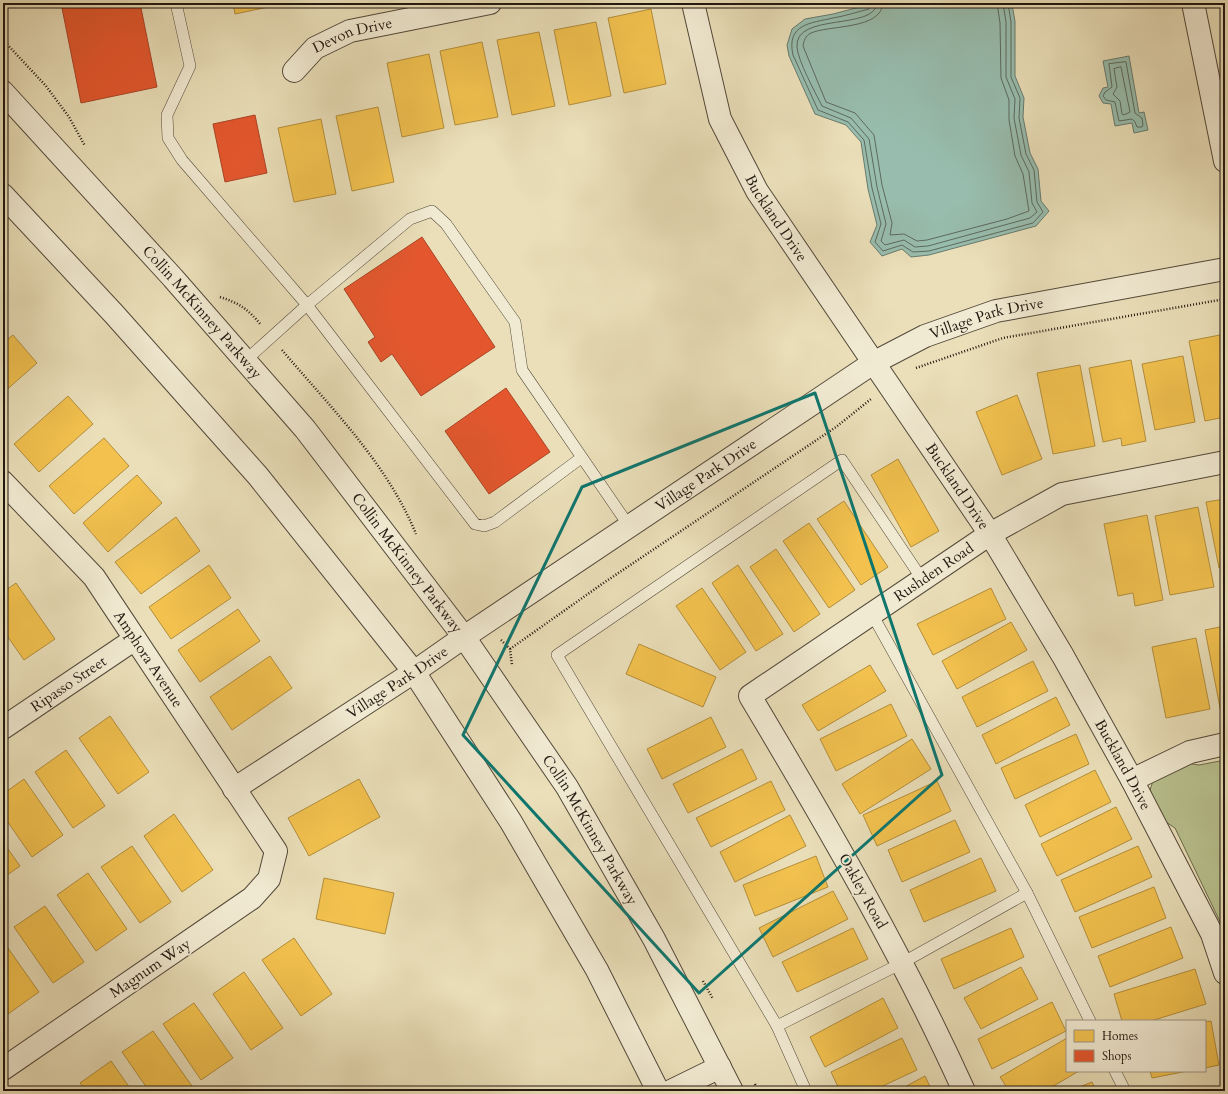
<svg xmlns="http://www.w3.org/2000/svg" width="1228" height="1094" viewBox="0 0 1228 1094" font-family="Cardo,serif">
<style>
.green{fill:#b8c18e;stroke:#6c6c4e}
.water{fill:#98bdae;stroke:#687b6e}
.homes{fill:#f2c14e;stroke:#b38e3b}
.shops{fill:#e4572e;stroke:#aa4425}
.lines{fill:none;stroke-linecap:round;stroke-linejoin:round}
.shore{stroke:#5c6a5e;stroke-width:1}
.service-casing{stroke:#53493a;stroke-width:12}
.minor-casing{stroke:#53493a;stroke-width:24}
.tertiary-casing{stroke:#53493a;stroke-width:24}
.path{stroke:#21170f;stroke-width:2.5;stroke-dasharray:1 2;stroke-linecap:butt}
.service{stroke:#f1ead2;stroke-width:11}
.minor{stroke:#f1ead2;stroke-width:22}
.tertiary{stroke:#f1ead2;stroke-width:22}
.marked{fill:none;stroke:#0f766e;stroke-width:3;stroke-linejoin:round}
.labels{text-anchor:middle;stroke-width:4;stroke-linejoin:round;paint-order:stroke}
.street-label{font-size:15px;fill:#21170f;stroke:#f1ead2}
</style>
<rect width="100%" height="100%" fill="#eadfb9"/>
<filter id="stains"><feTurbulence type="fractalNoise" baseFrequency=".005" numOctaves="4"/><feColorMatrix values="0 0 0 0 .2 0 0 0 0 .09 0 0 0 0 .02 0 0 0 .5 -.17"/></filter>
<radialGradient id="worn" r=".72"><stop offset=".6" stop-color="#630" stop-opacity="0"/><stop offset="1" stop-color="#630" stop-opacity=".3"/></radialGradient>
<polygon class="green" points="1225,760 1225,932 1175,828 1160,818 1150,790 1153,781 1186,763 1199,765"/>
<g class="water">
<polygon points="875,3 1010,3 1012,5 1015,21 1015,76 1024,98 1023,117 1030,153 1038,169 1041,201 1049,211 1036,226 929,255 911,257 902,249 882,256 870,242 877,225 868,189 861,142 846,125 815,114 789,56 787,45 792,29 805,19 833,14"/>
<polygon points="1129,56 1139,113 1144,112 1148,130 1134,133 1132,123 1115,126 1111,104 1103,103 1099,96 1103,88 1108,87 1103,61"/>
</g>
<g class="homes">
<polygon points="233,3 277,3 278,5 235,14"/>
<polygon points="651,9 666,84 624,93 608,18"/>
<polygon points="596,22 611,96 569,105 554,30"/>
<polygon points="539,32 555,106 512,115 497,40"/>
<polygon points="482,42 498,117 455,125 440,51"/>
<polygon points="429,54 444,128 402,137 387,63"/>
<polygon points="378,107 394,182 352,191 336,116"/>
<polygon points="321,119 336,194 294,202 278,128"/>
<polygon points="1225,334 1225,417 1205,421 1189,341"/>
<polygon points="13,335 37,363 3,393 3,343"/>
<polygon points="1183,356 1195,422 1155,430 1142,364"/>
<polygon points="1131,360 1146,441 1122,446 1121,438 1103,442 1089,368"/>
<polygon points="1080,365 1095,446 1053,454 1037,373"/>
<polygon points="1017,395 1042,459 1002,475 976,412"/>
<polygon points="68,396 93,424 39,472 14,444"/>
<polygon points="104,438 129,466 74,514 49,486"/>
<polygon points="898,459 939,531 911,547 871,475"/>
<polygon points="137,475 162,503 108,552 83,523"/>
<polygon points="1225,499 1225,566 1219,568 1206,502"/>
<polygon points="844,501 888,567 861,585 817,519"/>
<polygon points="1198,507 1214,587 1170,595 1155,516"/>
<polygon points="1147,515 1163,600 1135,606 1133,593 1118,596 1104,524"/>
<polygon points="176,517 200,551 141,594 115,562"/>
<polygon points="809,523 855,590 829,608 783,541"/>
<polygon points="776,549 820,614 794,632 750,567"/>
<polygon points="209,565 231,598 171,639 149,607"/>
<polygon points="738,565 783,634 756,651 712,583"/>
<polygon points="16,583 55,639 24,660 3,630 3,592"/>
<polygon points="702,588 746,652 720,670 676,606"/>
<polygon points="991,588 1006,619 933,655 917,624"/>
<polygon points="238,609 260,641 200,682 178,650"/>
<polygon points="1011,622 1027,650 957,689 942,661"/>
<polygon points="1225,626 1225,713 1221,713 1205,630"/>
<polygon points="1196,638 1210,709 1166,718 1152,647"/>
<polygon points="639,644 716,677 703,707 626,674"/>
<polygon points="270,656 292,688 232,730 210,697"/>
<polygon points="1033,661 1048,691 977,727 962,697"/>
<polygon points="870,665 886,691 818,731 802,705"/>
<polygon points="1056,697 1070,725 996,764 982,735"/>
<polygon points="891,704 907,736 836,771 820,739"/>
<polygon points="110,716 149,772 118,794 79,738"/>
<polygon points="711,717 726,747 662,779 647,749"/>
<polygon points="1076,734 1089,764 1015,799 1001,768"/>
<polygon points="912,739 931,769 860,814 842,784"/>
<polygon points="742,749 757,779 688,813 673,784"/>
<polygon points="66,750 105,806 73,828 35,772"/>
<polygon points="1095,770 1111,802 1040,837 1025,805"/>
<polygon points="24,779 63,835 32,857 3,815 3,794"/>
<polygon points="359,779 380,817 309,856 288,818"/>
<polygon points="771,781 785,810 711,847 696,818"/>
<polygon points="937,781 951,811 877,846 863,815"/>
<polygon points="1116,807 1132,839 1057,876 1041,844"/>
<polygon points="174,814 213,870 182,892 144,836"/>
<polygon points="790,815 806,846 735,882 720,852"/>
<polygon points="955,820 970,852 902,882 888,850"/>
<polygon points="3,842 20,866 3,878"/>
<polygon points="132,846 171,902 140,923 101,867"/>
<polygon points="1138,846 1152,877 1075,912 1061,880"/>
<polygon points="816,856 828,887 755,916 743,885"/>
<polygon points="981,858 996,891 924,922 910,890"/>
<polygon points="88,873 127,929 96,951 57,895"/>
<polygon points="324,878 394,893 385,934 316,919"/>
<polygon points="1154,887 1166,918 1092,948 1079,917"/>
<polygon points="833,891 848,919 773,957 759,928"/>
<polygon points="45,906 84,962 53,983 14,927"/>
<polygon points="1171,927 1183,958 1110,987 1098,956"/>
<polygon points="853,928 868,959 797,992 782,962"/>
<polygon points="1011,928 1024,957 954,989 941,959"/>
<polygon points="294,938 332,994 301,1016 262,960"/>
<polygon points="3,941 39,992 8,1014 3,1007"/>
<polygon points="1021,967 1038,999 981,1029 964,998"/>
<polygon points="1195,969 1206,1004 1151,1021 1122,1021 1114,994"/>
<polygon points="244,972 283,1028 251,1050 213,994"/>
<polygon points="883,998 898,1028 825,1067 810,1037"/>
<polygon points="1052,1002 1066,1031 992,1069 978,1039"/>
<polygon points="194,1003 233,1058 201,1080 163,1024"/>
<polygon points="1211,1021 1219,1065 1205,1068 1205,1022"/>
<polygon points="153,1031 192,1086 185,1091 149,1091 122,1052"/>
<polygon points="902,1038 917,1070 872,1091 840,1091 831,1072"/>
<polygon points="1067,1038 1067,1071 1079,1071 1045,1091 1009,1091 1000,1077"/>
<polygon points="111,1061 132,1091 86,1091 80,1083"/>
<polygon points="1150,1071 1188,1071 1152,1078"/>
<polygon points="925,1076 932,1091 897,1091"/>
<polygon points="1092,1082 1096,1091 1069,1091"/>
</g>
<g class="shops">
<polygon points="61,3 140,3 157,87 81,103"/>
<polygon points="255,115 267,173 225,182 213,124"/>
<polygon points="422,237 495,347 421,396 392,354 381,362 368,342 375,337 344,289"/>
<polygon points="506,388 550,452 489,494 445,431"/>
</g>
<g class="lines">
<g class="shore">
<path d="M 872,3 L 869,9 C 857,12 845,16 833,18 C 811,23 786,24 793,55 L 818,110 L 848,122 L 864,140 L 872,188 L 881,224 L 875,242 L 883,251 L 902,245 L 913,252 L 929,251 L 1033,223 L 1043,212 L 1037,202 L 1034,170 L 1026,154 L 1019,118 L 1020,98 L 1011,77 L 1011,22 L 1008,3"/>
<path d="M 877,3 C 876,31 794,12 797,47 C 798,61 815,92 822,106 L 851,118 L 869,139 L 877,187 L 886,224 L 881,241 L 885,245 L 904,240 L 915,247 L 928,246 L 1030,218 L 1037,212 L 1032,203 L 1029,172 L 1021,155 L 1014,118 L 1015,99 L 1006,77 L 1006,22 L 1003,3"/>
<path d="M 883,3 C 882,30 828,25 811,33 C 805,36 804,41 803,46 L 826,102 L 855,113 L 874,135 L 882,185 L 892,223 L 890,235 L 904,234 L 917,241 L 927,240 L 1007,219 L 1029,211 L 1023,174 L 1015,156 L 1009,120 L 1009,100 L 1001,78 L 1000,23 L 997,3"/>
<polygon points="1126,62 1135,113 1142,118 1143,125 1142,127 1137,127 1135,122 1132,119 1119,121 1115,102 1106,100 1103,96 1105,92 1112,87 1109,64"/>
<polygon points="1121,67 1130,112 1124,115 1122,114 1120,101 1113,94 1117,87 1114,69"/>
</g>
<defs>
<g id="service">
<polyline points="176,3 190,66 167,115 168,138 182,160 307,305 246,360"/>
<polyline points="581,458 495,522 484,526 475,524 307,305 410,219 432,211 446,224 515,322 522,370 629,526"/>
<polyline points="872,614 1027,893 1090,1021"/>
<polyline points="777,1026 557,655 842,460 922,579"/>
<polyline points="1115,1071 1125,1091"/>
<polyline points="806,1091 777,1026 902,963 1027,893"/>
</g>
<g id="minor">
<path id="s1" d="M 693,3 L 720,119 L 757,191 L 990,534 L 1063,656 L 1132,780 L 1212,934 L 1225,973"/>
<polyline points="1193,3 1225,161"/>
<path id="s2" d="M 294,71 L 315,48 L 350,31 L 490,3"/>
<path id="s3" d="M 3,482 L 94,577 L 276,851 L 269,879 L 252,898 L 3,1069"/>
<path id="s4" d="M 3,728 L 135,639"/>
<polyline points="1132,780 1190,752 1225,744"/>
<path id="s5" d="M 234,789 L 414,672 L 464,637 L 873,363 L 925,336 L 996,311 L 1225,269"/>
<polyline points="671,1091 720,1067"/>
<path id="s6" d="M 964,1091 C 902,954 827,825 750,696 L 990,534 L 1062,494 L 1225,462"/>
</g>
<g id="tertiary">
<path id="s7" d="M 3,92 L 173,278 L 305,429 L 464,637 L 567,787 L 654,939 L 732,1091"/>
<polyline points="3,195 114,314 258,476 414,672 511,822 597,970 658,1091"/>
</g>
</defs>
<use href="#service" class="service-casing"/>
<use href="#minor" class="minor-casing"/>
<use href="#tertiary" class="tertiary-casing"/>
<g class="path">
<polyline points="3,40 46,86 69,117 85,146"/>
<path d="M 220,297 C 239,303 248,309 261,325"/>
<path d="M 282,350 C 331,408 387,463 416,534"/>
<polyline points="916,368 1003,338 1225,299"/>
<polyline points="501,640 510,649 512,665"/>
<polyline points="510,649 602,584 836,427 871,399"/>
<polyline points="703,981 713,999"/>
<polyline points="755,1084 758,1091"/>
</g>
<use href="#service" class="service"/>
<use href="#minor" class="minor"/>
<use href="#tertiary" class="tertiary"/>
</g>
<path class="marked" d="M 815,393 L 942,775 L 699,993 L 463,735 L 582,487 Z"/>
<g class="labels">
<g class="street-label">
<text dy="5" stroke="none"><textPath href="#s2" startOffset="71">Devon Drive</textPath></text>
<text dy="5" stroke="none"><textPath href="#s1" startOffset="233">Buckland Drive</textPath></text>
<text dy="5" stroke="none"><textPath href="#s7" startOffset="297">Collin McKinney Parkway</textPath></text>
<text dy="5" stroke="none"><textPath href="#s5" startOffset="891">Village Park Drive</textPath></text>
<text dy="5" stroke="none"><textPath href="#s5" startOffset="567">Village Park Drive</textPath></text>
<text dy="5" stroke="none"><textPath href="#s1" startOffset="557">Buckland Drive</textPath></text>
<text dy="5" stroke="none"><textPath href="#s7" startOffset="621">Collin McKinney Parkway</textPath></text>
<text dy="5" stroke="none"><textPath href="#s6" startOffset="671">Rushden Road</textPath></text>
<text dy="5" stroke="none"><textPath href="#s3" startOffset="230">Amphora Avenue</textPath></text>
<text dy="5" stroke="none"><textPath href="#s5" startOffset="195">Village Park Drive</textPath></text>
<text dy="5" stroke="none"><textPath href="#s4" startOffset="79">Ripasso Street</textPath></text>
<text dy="5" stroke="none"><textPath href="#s1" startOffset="881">Buckland Drive</textPath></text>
<text dy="5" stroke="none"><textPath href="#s7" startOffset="945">Collin McKinney Parkway</textPath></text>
<text transform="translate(863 891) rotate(61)" y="5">Oakley Road</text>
<text transform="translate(150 968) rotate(-34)" y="5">Magnum Way</text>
</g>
</g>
<rect width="1228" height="1094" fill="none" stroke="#eadfb9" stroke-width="16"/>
<rect x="4" y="4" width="1220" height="1086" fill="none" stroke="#21170f" stroke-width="2"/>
<rect x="8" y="8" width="1212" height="1078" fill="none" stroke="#21170f"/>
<rect x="1066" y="1020" width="140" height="52" fill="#f1ead2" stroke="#9e9684"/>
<rect x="1074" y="1030" width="20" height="12" fill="#f2c14e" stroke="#9e9684"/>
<text x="1102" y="1040" font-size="12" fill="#21170f">Homes</text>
<rect x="1074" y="1050" width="20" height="12" fill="#e4572e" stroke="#9e9684"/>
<text x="1102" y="1060" font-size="12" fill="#21170f">Shops</text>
<rect width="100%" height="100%" filter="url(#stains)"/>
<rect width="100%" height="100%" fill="url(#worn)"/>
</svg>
